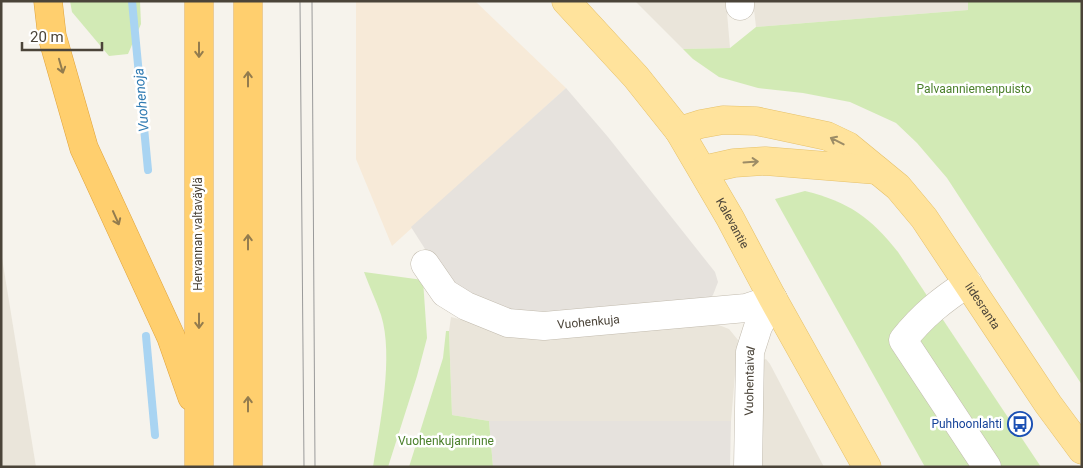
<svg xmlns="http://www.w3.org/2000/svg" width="1083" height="468" viewBox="0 0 1083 468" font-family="Roboto,sans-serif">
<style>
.residential{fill:#eae5da}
.commercial{fill:#f7ead8}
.industrial{fill:#e6e2dd}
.green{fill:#d2eab5}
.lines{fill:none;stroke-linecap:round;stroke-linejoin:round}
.stream{stroke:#a9d4f2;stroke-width:8}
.minor-casing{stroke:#c2bbae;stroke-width:29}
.major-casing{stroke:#e6c16a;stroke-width:29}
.highway-casing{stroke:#e0a43c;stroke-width:29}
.minor{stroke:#fff;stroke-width:28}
.major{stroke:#ffe39c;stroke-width:28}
.highway{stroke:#ffcf6e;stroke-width:28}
.tram{stroke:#9a9a9a;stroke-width:1}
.oneway{stroke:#937c4e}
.oneway2{stroke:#9c8c66}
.labels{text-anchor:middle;stroke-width:5;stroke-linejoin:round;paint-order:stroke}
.park-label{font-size:12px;fill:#4a7f2a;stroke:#fff}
.street-label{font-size:12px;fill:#4b4439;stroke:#fff}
.transit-label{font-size:12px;fill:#164399;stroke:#fff;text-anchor:end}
.water-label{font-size:14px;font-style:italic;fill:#2e7ab2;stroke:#fff}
</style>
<rect width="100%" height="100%" fill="#f6f3ec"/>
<g class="residential">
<polygon points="635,1 726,1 730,48 683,49"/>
<polygon points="753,1 968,1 968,10 756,27"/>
<polygon points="1,252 36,467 1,467"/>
<polygon points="451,317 471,322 711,322 729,329 738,340 731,421 489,421 452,415 449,331"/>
<polygon points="766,359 770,364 824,467 758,467 762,360"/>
</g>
<polygon class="commercial" points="356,1 475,1 566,88 392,246 356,159"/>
<g class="industrial">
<polygon points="566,88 608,137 715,272 718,282 713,295 706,302 538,319 459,294 441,274 411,227"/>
<polygon points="489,421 731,421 730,467 493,467"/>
</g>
<g class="green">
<polygon points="70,1 140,1 141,24 128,54 109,56 72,12"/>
<polygon points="968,1 1082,1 1082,385 947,178 917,143 896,123 850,102 803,93 758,88 719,77 693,59 683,49 730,48 756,27 968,10"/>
<path d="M 805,191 C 849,202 870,217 898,252 L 1041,467 L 925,467 L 775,199 Z"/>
<path d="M 364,272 L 423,280 L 427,338 L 417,376 L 388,467 L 373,467 C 380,424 394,356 381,315 C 376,300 369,286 364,272 Z"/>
<polygon points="446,331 449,331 452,415 489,421 493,467 409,467 443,358"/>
</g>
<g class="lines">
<g class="stream">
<polyline points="132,1 148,170"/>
<polyline points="146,336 155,435"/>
</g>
<defs>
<g id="minor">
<polyline points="740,1 740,6"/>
<path id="s1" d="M 425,264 L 445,293 L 466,306 L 508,323 L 544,326 L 746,308 L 773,299"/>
<path d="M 968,283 C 942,300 923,315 903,340 L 987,467"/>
<path id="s2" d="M 748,467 L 750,352 L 758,327 L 773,299"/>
</g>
<g id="major">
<path id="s3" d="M 566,1 L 636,77 L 679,131 L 730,218 L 773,299 L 867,467"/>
<path id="s4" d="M 679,131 L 701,124 L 723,120 L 756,121 L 827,136 L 848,146 L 898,187 L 924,218 L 1048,404 L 1082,450"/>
<polyline points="703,170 734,163 765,161 877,170"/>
</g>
<g id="highway">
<polyline points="48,1 52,36 84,148 171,337 192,397"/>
<polyline points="199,1 199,467"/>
<polyline points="248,467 248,1"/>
</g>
</defs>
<use href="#minor" class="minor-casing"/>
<use href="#major" class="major-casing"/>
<use href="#highway" class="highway-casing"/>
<use href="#minor" class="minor"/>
<use href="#major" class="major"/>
<use href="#highway" class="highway"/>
<g class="tram">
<polyline points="300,1 304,467"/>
<polyline points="312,1 315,467"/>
</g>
</g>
<defs><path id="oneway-shaft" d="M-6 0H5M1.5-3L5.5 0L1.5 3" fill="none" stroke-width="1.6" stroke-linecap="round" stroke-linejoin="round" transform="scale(1.25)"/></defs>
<g class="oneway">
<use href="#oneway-shaft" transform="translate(199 50) rotate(90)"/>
<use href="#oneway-shaft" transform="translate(61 66) rotate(74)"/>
<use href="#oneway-shaft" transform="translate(248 79) rotate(-90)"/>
<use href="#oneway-shaft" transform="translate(116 218) rotate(66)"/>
<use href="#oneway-shaft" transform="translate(248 242) rotate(-90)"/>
<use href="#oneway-shaft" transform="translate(199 321) rotate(90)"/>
<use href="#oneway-shaft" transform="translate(248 404) rotate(-90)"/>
</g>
<g class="oneway2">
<use href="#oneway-shaft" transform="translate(837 141) rotate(-153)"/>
<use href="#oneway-shaft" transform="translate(751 162) rotate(-4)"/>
</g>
<defs>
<symbol id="bus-ring" viewBox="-11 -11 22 22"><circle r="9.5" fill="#fff" stroke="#1a4fb4" stroke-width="1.5"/><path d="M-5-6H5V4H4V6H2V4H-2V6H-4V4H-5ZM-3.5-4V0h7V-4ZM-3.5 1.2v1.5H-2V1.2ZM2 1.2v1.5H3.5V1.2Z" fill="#1a4fb4"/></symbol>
</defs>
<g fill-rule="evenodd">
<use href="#bus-ring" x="1006" y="410" width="28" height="28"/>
</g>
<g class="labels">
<g class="park-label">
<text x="974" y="93">Palvaanniemenpuisto</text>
<text x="446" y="445">Vuohenkujanrinne</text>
</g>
<g class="street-label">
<text dy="4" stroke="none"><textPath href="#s3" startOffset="279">Kalevantie</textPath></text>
<text transform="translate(198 234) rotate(-90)" y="4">Hervannan valtaväylä</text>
<text dy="4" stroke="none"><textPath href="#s4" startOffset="385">Iidesranta</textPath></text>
<text dy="4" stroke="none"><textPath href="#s1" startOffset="186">Vuohenkuja</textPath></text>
<text dy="4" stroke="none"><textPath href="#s2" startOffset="86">Vuohentaival</textPath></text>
</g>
<g class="transit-label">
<text x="1002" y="428">Puhhoonlahti</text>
</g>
<g class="water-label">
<text transform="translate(141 100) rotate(-95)" y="5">Vuohenoja</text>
</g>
</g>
<rect width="1083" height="468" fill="none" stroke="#4b4439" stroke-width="5"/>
<path d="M22 42v8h80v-8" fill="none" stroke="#4b4439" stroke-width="2.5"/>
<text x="30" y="42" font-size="15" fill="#4b4439" stroke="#ffffff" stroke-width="4" paint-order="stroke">20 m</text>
</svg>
